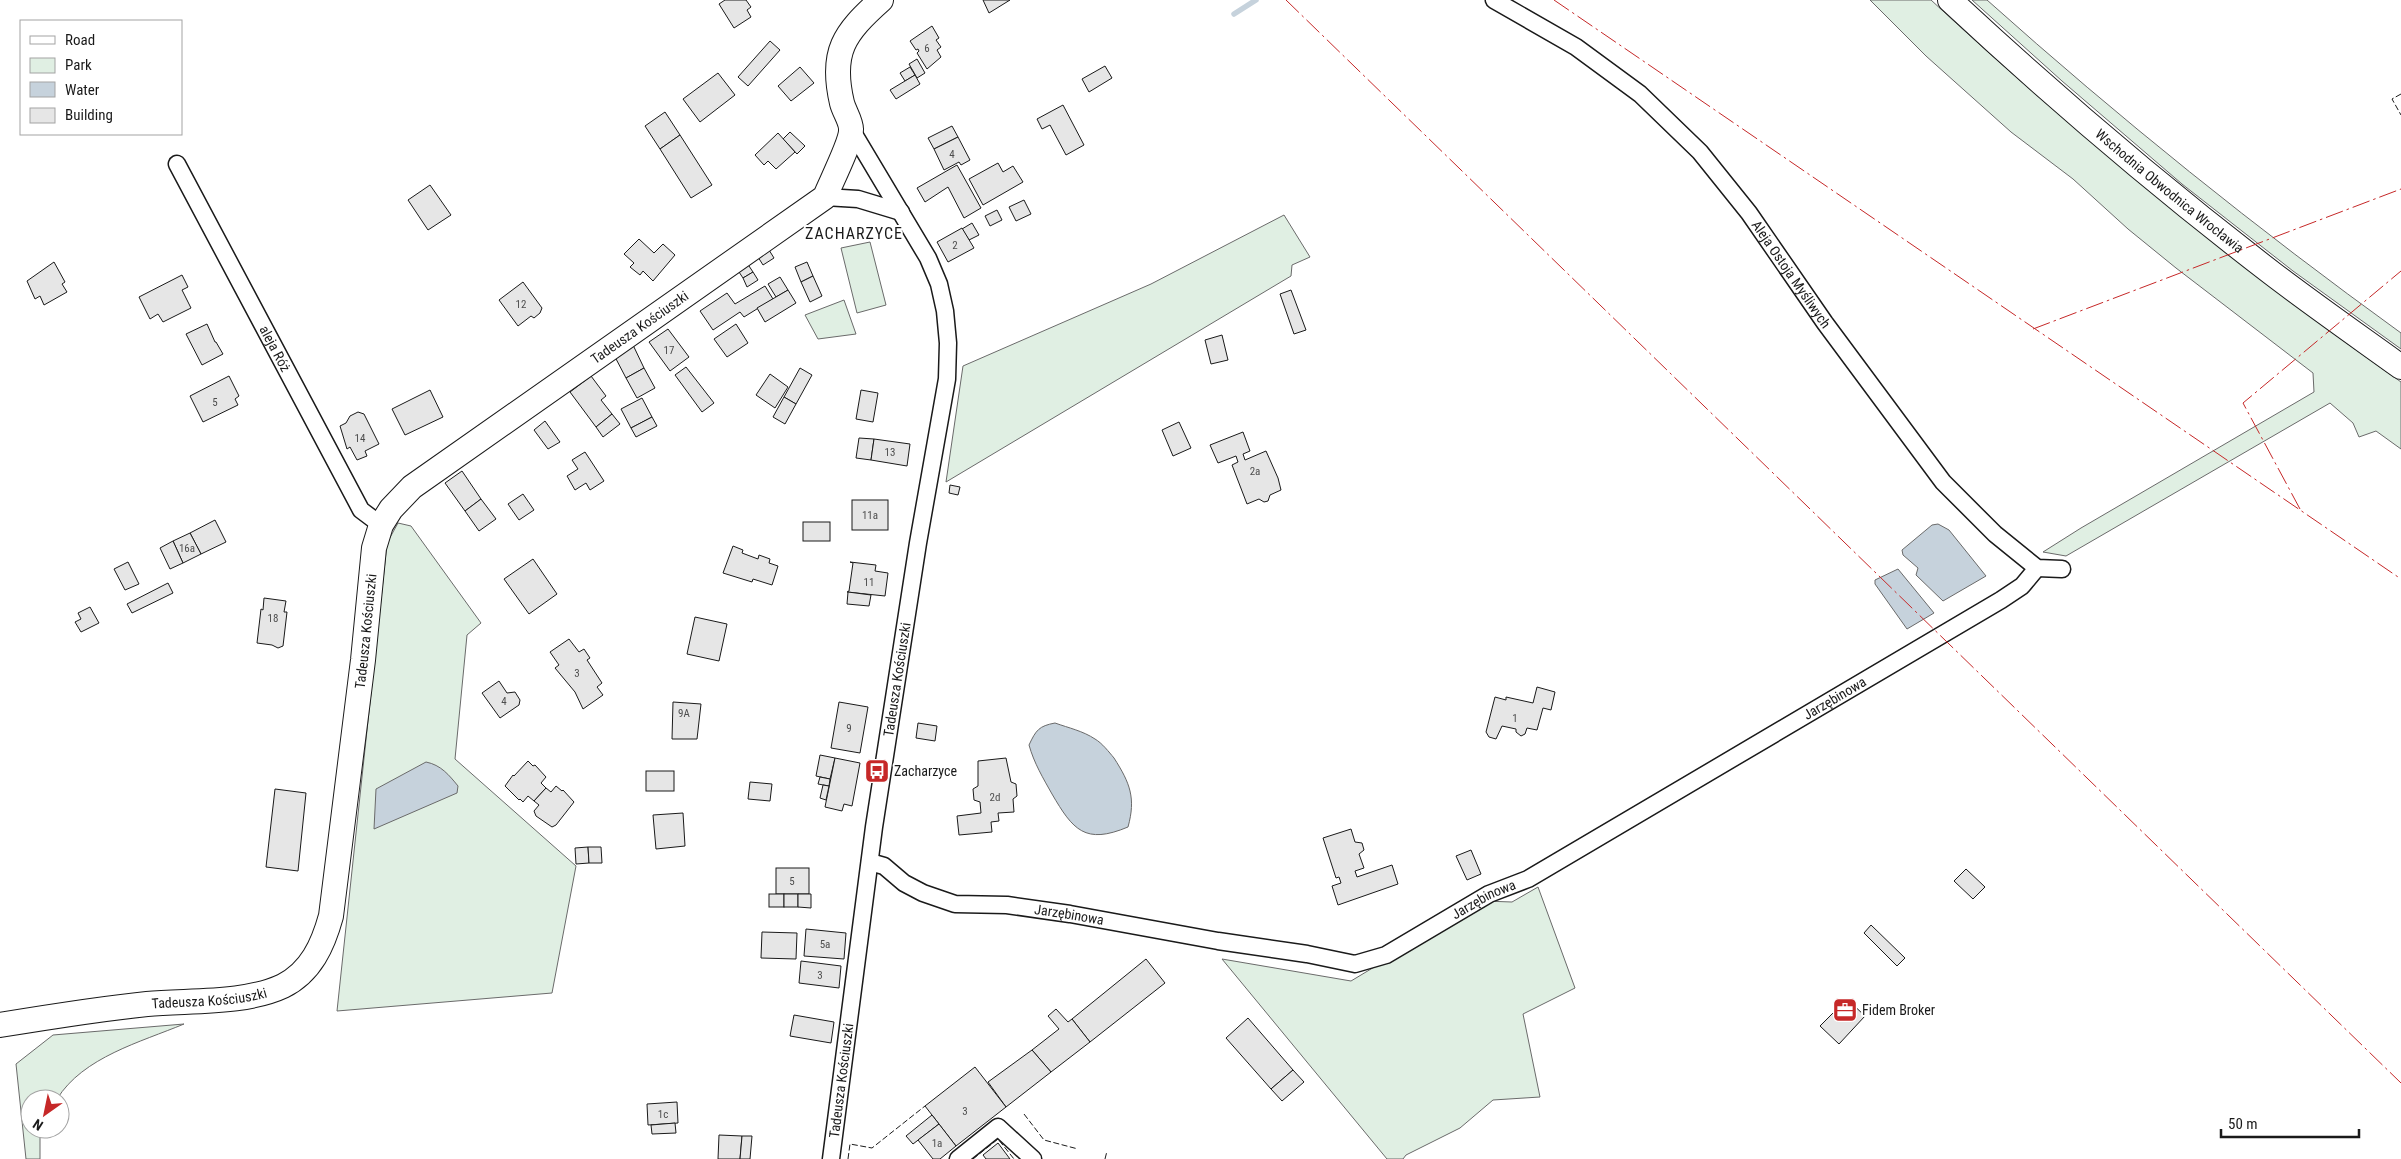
<svg xmlns="http://www.w3.org/2000/svg" width="2401" height="1159" viewBox="0 0 2401 1159" font-family="'Roboto Condensed',sans-serif">
<style>
.green{fill:#e0efe3;stroke:#6a6a6a}
.water{fill:#c6d2dc;stroke:#6a6a6a}
.lines{fill:none;stroke-linecap:round;stroke-linejoin:round}
.stream{stroke:#c6d2dc;stroke-width:5.5}
.building{fill:#e6e6e6;stroke:#1a1a1a}
.street-casing{stroke:#1a1a1a;stroke-width:19}
.secondary-casing{stroke:#1a1a1a;stroke-width:26}
.street{stroke:#fff;stroke-width:16}
.secondary{stroke:#fff;stroke-width:24}
.fence{stroke:#1a1a1a;stroke-width:1;stroke-dasharray:6 2.5;stroke-linecap:butt}
.power{stroke:#c62828;stroke-width:1;stroke-dasharray:18 4 2.5 4;stroke-linecap:butt}
.labels{text-anchor:middle;stroke-width:4;stroke-linejoin:round;paint-order:stroke}
.number-label{font-size:11px;fill:#4d4d4d}
.street-label{font-size:14px;fill:#1a1a1a;stroke:#fff}
.poi-label{font-size:14px;fill:#1a1a1a;stroke:#fff;text-anchor:start}
.quarter-label{font-size:16px;letter-spacing:1px;fill:#1a1a1a;stroke:#fff}
</style>
<rect width="100%" height="100%" fill="#fff"/>
<g class="green">
<path d="M 1870,0 L 1931,0 C 2079,137 2236,266 2401,382 L 2401,449 L 2376,431 L 2359,437 L 2353,423 L 2330,403 L 2066,556 L 2043,552 L 2081,528 L 2314,392 L 2313,373 L 2176,268 L 2128,229 L 2073,179 L 2011,132 L 1926,56 Z"/>
<path d="M 1972,0 L 1987,0 C 2119,118 2257,229 2401,333 L 2401,349 L 2293,271 L 2182,184 L 2062,81 Z"/>
<polygon points="1284,215 1310,257 1292,265 1291,276 946,482 963,366 1151,284"/>
<polygon points="870,242 886,305 857,313 841,248"/>
<polygon points="844,300 856,334 818,339 805,315"/>
<polygon points="398,523 411,526 481,623 467,635 455,759 576,866 552,993 337,1011 387,543"/>
<polygon points="1538,887 1575,988 1523,1014 1540,1097 1493,1100 1460,1128 1406,1155 1403,1159 1387,1159 1222,959 1351,981 1484,901 1512,902"/>
<path d="M 184,1024 C 141,1042 83,1057 57,1099 L 30,1099 L 30,1129 L 42,1129 L 40,1137 L 40,1159 L 26,1159 L 16,1064 L 53,1035 Z"/>
</g>
<g class="water">
<polygon points="1938,524 1949,530 1986,576 1943,601 1916,575 1918,568 1903,555 1902,550 1932,525"/>
<polygon points="1898,569 1934,613 1907,629 1875,584 1875,580"/>
<path d="M 1055,723 C 1069,728 1083,731 1095,739 C 1102,743 1109,752 1114,758 C 1130,783 1136,798 1128,827 C 1085,845 1073,830 1052,794 C 1043,778 1034,763 1029,745 C 1036,730 1039,726 1055,723 Z"/>
<path d="M 426,762 C 441,765 449,775 458,786 L 457,793 L 374,829 L 376,789 Z"/>
</g>
<g class="lines">
<polyline class="stream" points="1234,14 1256,0"/>
</g>
<g class="building">
<polygon points="725,0 746,0 751,7 747,10 751,17 734,28 719,4"/>
<polygon points="983,0 1010,0 989,13"/>
<polygon points="932,26 939,38 936,40 941,47 937,50 941,57 927,69 917,53 919,51 918,49 916,50 910,41"/>
<polygon points="770,41 780,50 748,86 738,77"/>
<polygon points="917,59 925,73 917,78 909,64"/>
<polygon points="1105,66 1112,78 1089,92 1082,79"/>
<polygon points="800,67 814,83 791,101 778,86"/>
<polygon points="910,67 915,75 905,81 900,73"/>
<polygon points="718,73 735,95 700,122 683,99"/>
<polygon points="915,75 920,84 896,99 890,90"/>
<polygon points="1063,105 1084,145 1066,155 1050,125 1042,129 1037,119"/>
<polygon points="665,112 680,135 660,149 645,126"/>
<polygon points="952,126 958,137 934,149 928,138"/>
<polygon points="790,132 805,146 797,154 783,139"/>
<polygon points="778,133 795,152 776,169 768,161 764,165 755,155"/>
<polygon points="680,135 712,185 691,198 660,149"/>
<polygon points="958,137 970,160 961,165 959,162 944,170 934,149"/>
<polygon points="998,163 1003,172 1013,166 1023,182 983,205 969,179"/>
<polygon points="957,165 981,208 964,218 948,187 925,202 917,188"/>
<polygon points="430,185 451,215 428,230 408,200"/>
<polygon points="1024,200 1031,214 1016,221 1009,207"/>
<polygon points="997,210 1002,220 990,226 985,216"/>
<polygon points="972,223 979,235 969,240 962,229"/>
<polygon points="962,228 974,248 948,262 937,242"/>
<polygon points="639,239 654,253 663,244 675,255 653,281 643,271 640,275 630,267 634,263 624,254"/>
<polygon points="769,250 774,258 763,265 758,257"/>
<polygon points="54,262 65,282 62,284 67,292 44,305 40,296 35,299 27,281"/>
<polygon points="807,262 813,276 801,282 795,267"/>
<polygon points="747,263 753,272 743,278 737,269"/>
<polygon points="753,272 758,280 747,287 743,278"/>
<polygon points="182,275 188,287 182,290 191,308 163,322 158,314 150,319 139,297"/>
<polygon points="813,276 822,296 810,302 801,282"/>
<polygon points="780,277 788,290 776,297 768,284"/>
<polygon points="523,282 542,308 540,313 534,318 531,316 518,326 499,300"/>
<polygon points="765,286 773,299 744,317 740,312 713,330 700,311 727,293 735,304"/>
<polygon points="788,290 796,303 765,322 757,308"/>
<polygon points="1291,290 1306,330 1294,334 1280,294"/>
<polygon points="207,324 215,342 216,342 223,354 202,365 186,334"/>
<polygon points="736,324 748,343 727,357 714,339"/>
<polygon points="668,329 689,357 670,371 649,342"/>
<polygon points="1222,335 1228,360 1211,364 1205,340"/>
<polygon points="633,345 644,368 626,378 614,355"/>
<polygon points="686,367 714,403 702,412 675,375"/>
<polygon points="644,368 655,388 637,398 626,378"/>
<polygon points="800,368 812,375 796,404 784,397"/>
<polygon points="770,374 788,387 775,408 756,395"/>
<polygon points="229,376 239,396 235,399 238,405 203,422 190,396"/>
<polygon points="591,376 606,396 601,400 612,414 596,427 570,392"/>
<polygon points="430,390 443,417 405,435 392,409"/>
<polygon points="861,390 878,393 873,422 856,419"/>
<polygon points="784,397 796,404 785,424 773,417"/>
<polygon points="642,398 652,417 631,428 621,409"/>
<polygon points="358,412 364,414 379,444 365,451 367,456 357,460 350,447 347,449 340,426 346,423 350,416"/>
<polygon points="612,414 620,424 603,437 596,427"/>
<polygon points="652,417 657,426 636,437 631,428"/>
<polygon points="545,421 560,442 548,449 534,430"/>
<polygon points="1179,422 1191,448 1173,456 1162,430"/>
<polygon points="1243,432 1250,451 1243,454 1245,460 1266,451 1278,478 1281,490 1270,495 1268,501 1264,502 1259,499 1247,504 1232,465 1238,462 1236,456 1218,463 1210,445"/>
<polygon points="859,438 874,439 871,460 856,458"/>
<polygon points="874,439 910,444 907,466 871,460"/>
<polygon points="585,452 604,481 590,490 586,483 575,490 567,476 578,469 572,460"/>
<polygon points="462,471 481,499 465,511 445,483"/>
<polygon points="950,485 960,487 958,495 949,493"/>
<polygon points="523,494 534,510 519,520 508,504"/>
<polygon points="481,499 496,519 479,531 465,511"/>
<rect x="852" y="500" width="36" height="30"/>
<polygon points="215,520 226,542 201,554 190,533"/>
<rect x="803" y="522" width="27" height="19"/>
<polygon points="190,533 201,554 183,563 173,541"/>
<polygon points="173,541 183,563 170,569 160,548"/>
<polygon points="733,546 743,550 742,553 758,559 759,555 770,559 769,563 778,566 772,585 753,579 752,582 723,573"/>
<polygon points="533,559 557,594 529,614 504,579"/>
<polygon points="128,562 139,584 125,590 114,569"/>
<polygon points="850,562 876,565 875,571 888,573 885,596 847,592 849,591 853,563"/>
<polygon points="168,583 173,593 132,613 127,604"/>
<polygon points="848,592 871,595 869,606 847,604"/>
<polygon points="264,598 286,601 284,612 287,612 283,646 278,648 272,645 257,643 261,609 263,610"/>
<polygon points="90,607 99,623 81,632 75,622 81,619 78,613"/>
<polygon points="695,617 727,624 719,661 687,654"/>
<polygon points="569,639 579,652 584,649 590,658 587,660 602,683 597,687 603,695 583,709 575,692 555,668 559,665 550,652"/>
<polygon points="499,681 507,693 515,692 520,700 519,705 500,718 482,693"/>
<polygon points="1537,687 1555,692 1551,710 1543,708 1537,730 1527,728 1525,734 1521,736 1516,732 1516,729 1502,726 1496,739 1489,737 1486,732 1495,697 1506,700 1506,697 1533,703"/>
<polygon points="673,702 701,704 697,739 672,739"/>
<polygon points="839,702 868,707 860,753 831,748"/>
<polygon points="918,723 937,726 935,741 916,738"/>
<polygon points="820,755 835,758 830,779 816,776"/>
<polygon points="835,758 860,763 852,806 844,804 842,811 825,807"/>
<polygon points="1006,758 1011,782 1016,784 1017,796 1013,799 1014,812 998,813 999,821 991,822 992,832 959,835 957,816 981,813 980,802 974,800 973,789 978,786 978,761"/>
<polygon points="528,761 533,766 535,765 546,777 541,783 546,788 534,801 528,796 523,802 520,799 519,800 505,786 513,775 514,776"/>
<rect x="646" y="771" width="28" height="20"/>
<polygon points="820,777 830,779 829,786 818,784"/>
<polygon points="750,782 772,784 770,801 748,799"/>
<polygon points="823,785 829,786 826,800 820,798"/>
<polygon points="556,786 562,791 563,790 574,802 556,825 552,827 536,816 534,811 539,805 534,801 546,788 551,792"/>
<polygon points="275,789 306,793 298,871 266,867"/>
<polygon points="683,813 685,846 656,849 653,815"/>
<polygon points="1351,829 1355,842 1362,843 1364,850 1359,854 1364,868 1355,871 1357,877 1392,865 1398,884 1338,905 1332,886 1341,883 1339,877 1336,878 1323,838"/>
<polygon points="588,847 589,863 576,864 575,848"/>
<polygon points="588,847 601,847 602,863 589,863"/>
<polygon points="1471,850 1481,874 1467,880 1456,856"/>
<rect x="776" y="868" width="33" height="26"/>
<polygon points="1966,869 1985,887 1973,899 1954,881"/>
<rect x="769" y="894" width="15" height="13"/>
<rect x="784" y="894" width="14" height="13"/>
<polygon points="798,894 811,894 811,908 798,907"/>
<polygon points="1871,925 1905,958 1897,966 1864,933"/>
<polygon points="806,929 846,933 844,959 804,956"/>
<polygon points="762,932 797,933 796,959 761,958"/>
<polygon points="1146,959 1165,983 1090,1042 1072,1019"/>
<polygon points="801,961 841,966 839,988 799,983"/>
<polygon points="1847,999 1865,1016 1839,1044 1820,1026"/>
<polygon points="1056,1009 1068,1022 1072,1019 1090,1042 1051,1072 1032,1050 1059,1029 1048,1016"/>
<polygon points="794,1015 834,1022 831,1043 790,1036"/>
<polygon points="1248,1018 1293,1070 1271,1089 1226,1038"/>
<polygon points="1032,1050 1051,1072 1006,1107 988,1082"/>
<polygon points="975,1067 1006,1107 956,1146 925,1106"/>
<polygon points="1293,1070 1304,1082 1282,1101 1271,1089"/>
<polygon points="677,1102 678,1123 648,1125 647,1104"/>
<polygon points="932,1115 939,1124 913,1144 906,1136"/>
<polygon points="675,1123 676,1133 652,1134 651,1125"/>
<polygon points="939,1124 956,1146 940,1159 933,1159 918,1140"/>
<polygon points="719,1135 742,1136 740,1159 718,1159"/>
<polygon points="742,1136 752,1136 750,1159 740,1159"/>
<polygon points="998,1143 1010,1159 986,1159 983,1155"/>
</g>
<g class="lines">
<defs>
<g id="street">
<path id="s1" d="M 1494,0 L 1576,47 L 1640,94 L 1700,152 L 1749,213 L 1825,323 L 1943,482 L 1995,534 L 2037,568 L 2062,569"/>
<path id="s2" d="M 177,164 L 361,510 L 381,525"/>
<polyline points="825,197 858,199 901,212"/>
<path id="s3" d="M 870,862 L 884,866 L 904,883 L 923,893 L 955,904 L 1007,905 L 1070,914 L 1218,941 L 1307,954 L 1355,964 L 1386,955 L 1489,894 L 1528,879 L 2001,600 L 2022,586 L 2037,568"/>
<path id="s4" d="M 831,1159 L 874,827 L 918,543 L 947,379 L 948,343 L 945,311 L 939,284 L 928,258 L 851,129"/>
<polyline points="958,1159 998,1127 1033,1159"/>
</g>
<g id="secondary">
<path id="s5" d="M 1950,0 C 2053,96 2161,188 2273,274 C 2315,306 2358,336 2401,367"/>
<path id="s6" d="M 0,1025 C 49,1017 98,1009 147,1004 C 189,1000 245,1004 283,986 C 311,972 323,945 331,916 L 363,660 L 374,548 L 381,525 L 391,509 L 412,487 L 825,197 C 830,184 852,141 851,129 C 851,121 844,111 842,103 C 830,52 844,33 881,0"/>
</g>
</defs>
<use href="#street" class="street-casing"/>
<use href="#secondary" class="secondary-casing"/>
<use href="#street" class="street"/>
<use href="#secondary" class="secondary"/>
<g class="fence">
<polyline points="2401,94 2392,99 2401,115"/>
<polyline points="1024,1114 1044,1140 1078,1149"/>
<polyline points="848,1159 850,1144 872,1148 925,1106"/>
<polyline points="973,1159 998,1139 1014,1159"/>
<polyline points="1105,1159 1107,1151"/>
</g>
<g class="power">
<polyline points="1286,0 2401,1083"/>
<polyline points="1554,0 2401,579"/>
<polyline points="2033,329 2401,189"/>
<polyline points="2300,509 2243,403 2401,271"/>
</g>
</g>
<defs>
<symbol id="bus-square" viewBox="-11 -11 22 22"><rect x="-9" y="-9" width="18" height="18" rx="4" fill="#c62828" stroke="#fff"/><path d="M-5-6H5V4H4V6H2V4H-2V6H-4V4H-5ZM-3.5-4V0h7V-4ZM-3.5 1.2v1.5H-2V1.2ZM2 1.2v1.5H3.5V1.2Z" fill="#fff"/></symbol>
<symbol id="office-square" viewBox="-11 -11 22 22"><rect x="-9" y="-9" width="18" height="18" rx="4" fill="#c62828" stroke="#fff"/><path d="M-6-3h4V-5.5h4V-3h4V5H-6ZM-1-4.5V-3h2v-1.5ZM-6 0V1H6V0Z" fill="#fff"/></symbol>
</defs>
<g fill-rule="evenodd">
<use href="#bus-square" x="863" y="757" width="28" height="28"/>
<use href="#office-square" x="1831" y="996" width="28" height="28"/>
</g>
<g class="labels">
<g class="number-label">
<text x="927" y="52">6</text>
<text x="952" y="158">4</text>
<text x="955" y="249">2</text>
<text x="521" y="308">12</text>
<text x="669" y="354">17</text>
<text x="215" y="406">5</text>
<text x="360" y="442">14</text>
<text x="890" y="456">13</text>
<text x="1255" y="475">2a</text>
<text x="870" y="519">11a</text>
<text x="187" y="552">16a</text>
<text x="869" y="586">11</text>
<text x="273" y="622">18</text>
<text x="577" y="677">3</text>
<text x="504" y="705">4</text>
<text x="684" y="717">9A</text>
<text x="1515" y="722">1</text>
<text x="849" y="732">9</text>
<text x="995" y="801">2d</text>
<text x="792" y="885">5</text>
<text x="825" y="948">5a</text>
<text x="820" y="979">3</text>
<text x="965" y="1115">3</text>
<text x="663" y="1118">1c</text>
<text x="937" y="1147">1a</text>
</g>
<g class="street-label">
<text dy="5" stroke="none"><textPath href="#s5" startOffset="291">Wschodnia Obwodnica Wrocławia</textPath></text>
<text dy="5" stroke="none"><textPath href="#s1" startOffset="410">Aleja Ostoja Myśliwych</textPath></text>
<text dy="5" stroke="none"><textPath href="#s6" startOffset="1096">Tadeusza Kościuszki</textPath></text>
<text dy="5" stroke="none"><textPath href="#s2" startOffset="209">aleja Róż</textPath></text>
<text dy="5" stroke="none"><textPath href="#s6" startOffset="661">Tadeusza Kościuszki</textPath></text>
<text dy="5" stroke="none"><textPath href="#s4" startOffset="484">Tadeusza Kościuszki</textPath></text>
<text dy="5" stroke="none"><textPath href="#s3" startOffset="1051">Jarzębinowa</textPath></text>
<text dy="5" stroke="none"><textPath href="#s3" startOffset="646">Jarzębinowa</textPath></text>
<text dy="5" stroke="none"><textPath href="#s3" startOffset="211">Jarzębinowa</textPath></text>
<text dy="5" stroke="none"><textPath href="#s6" startOffset="211">Tadeusza Kościuszki</textPath></text>
<text dy="5" stroke="none"><textPath href="#s4" startOffset="79">Tadeusza Kościuszki</textPath></text>
</g>
<g class="poi-label">
<text x="894" y="776">Zacharzyce</text>
<text x="1862" y="1015">Fidem Broker</text>
</g>
<g class="quarter-label">
<text x="854" y="239">ZACHARZYCE</text>
</g>
</g>
<rect x="20" y="20" width="162" height="115" fill="#ffffff" stroke="#a3a3a3"/>
<rect x="30" y="36" width="25" height="8" fill="#ffffff" stroke="#a3a3a3"/>
<text x="65" y="45" font-size="15" fill="#1a1a1a">Road</text>
<rect x="30" y="58" width="25" height="15" fill="#e0efe3" stroke="#a3a3a3"/>
<text x="65" y="70" font-size="15" fill="#1a1a1a">Park</text>
<rect x="30" y="82" width="25" height="15" fill="#c6d2dc" stroke="#a3a3a3"/>
<text x="65" y="95" font-size="15" fill="#1a1a1a">Water</text>
<rect x="30" y="108" width="25" height="15" fill="#e6e6e6" stroke="#a3a3a3"/>
<text x="65" y="120" font-size="15" fill="#1a1a1a">Building</text>
<g transform="translate(45 1114) rotate(213)"><circle r="24" fill="#ffffff" stroke="#a3a3a3"/>
<path d="M0-4L9 19L0 12L-9 19Z" fill="#c62828"/>
<text y="-8" font-size="14" font-weight="bold" text-anchor="middle" fill="#1a1a1a">N</text>
</g>
<path d="M2221 1129v8h138v-8" fill="none" stroke="#1a1a1a" stroke-width="2.5"/>
<text x="2228" y="1129" font-size="15" fill="#1a1a1a" stroke="#ffffff" stroke-width="4" paint-order="stroke">50 m</text>
</svg>
